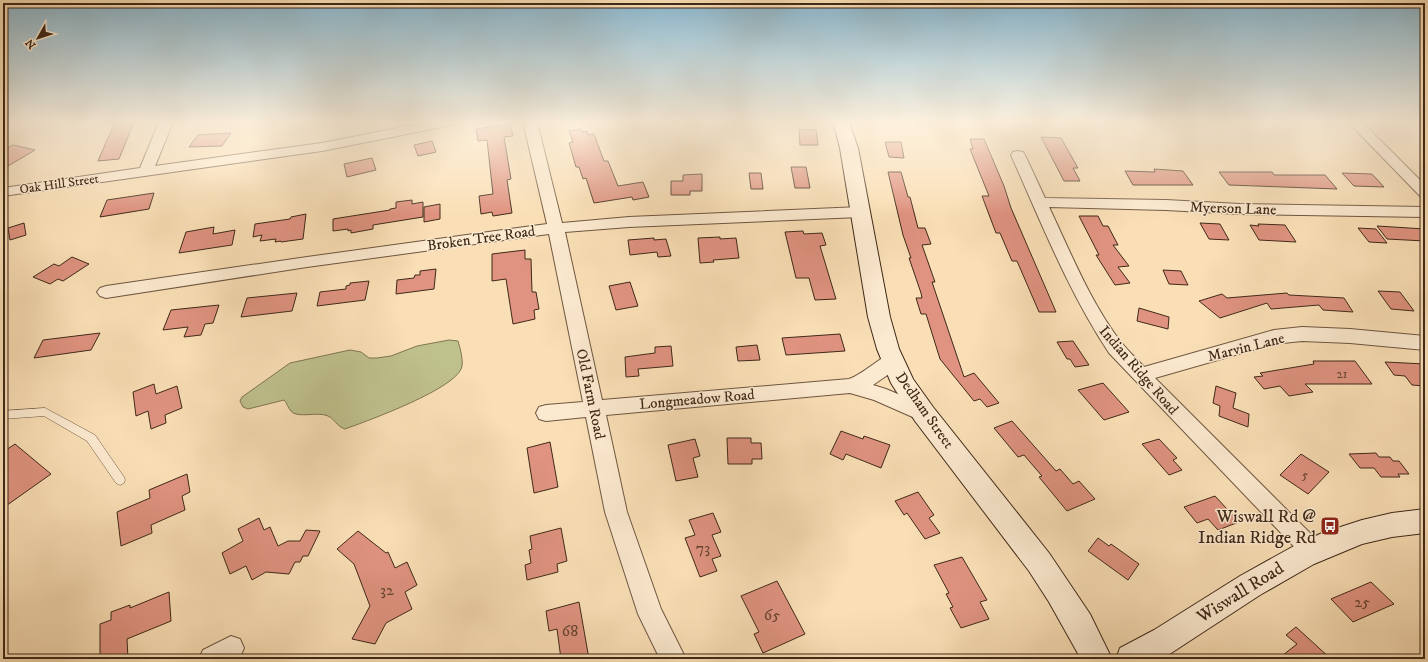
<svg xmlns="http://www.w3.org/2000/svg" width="1428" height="662" viewBox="0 0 1428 662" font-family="'IM FELL DW Pica',serif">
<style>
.green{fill:#bfc18d;stroke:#7f7552}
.building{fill:#df9380;stroke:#3f2918}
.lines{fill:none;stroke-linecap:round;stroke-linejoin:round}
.lane-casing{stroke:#6e5640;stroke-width:1}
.street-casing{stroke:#6e5640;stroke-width:2}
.secondary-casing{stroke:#3f2918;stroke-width:2}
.lane{fill:#fcead0;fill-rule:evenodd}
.street{fill:#fcead0;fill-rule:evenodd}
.secondary{fill:#fcead0;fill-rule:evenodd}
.labels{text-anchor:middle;stroke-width:3;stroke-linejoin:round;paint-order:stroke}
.far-street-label{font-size:13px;fill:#3f2918;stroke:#fcead0}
.number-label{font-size:13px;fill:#674432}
.street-label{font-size:15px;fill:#3f2918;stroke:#fcead0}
.near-number-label{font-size:16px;fill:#674432}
.near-poi-label{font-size:18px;fill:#3f2918;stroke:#fcead0;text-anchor:end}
.near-street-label{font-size:18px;fill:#3f2918;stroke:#fcead0}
</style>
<rect width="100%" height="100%" fill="#fadfb6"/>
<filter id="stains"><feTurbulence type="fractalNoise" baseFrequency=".005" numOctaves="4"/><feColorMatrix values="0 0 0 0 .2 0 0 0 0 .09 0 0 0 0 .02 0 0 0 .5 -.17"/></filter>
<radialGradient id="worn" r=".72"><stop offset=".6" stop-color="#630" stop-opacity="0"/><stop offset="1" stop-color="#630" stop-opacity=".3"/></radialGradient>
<path class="green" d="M 449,340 L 458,341 C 460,348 463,358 462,366 C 459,388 367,421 345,429 C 336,426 335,419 328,416 C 318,411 297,419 291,411 C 288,408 287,403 284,400 L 248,409 L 243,407 L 240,401 L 242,397 L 290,363 L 350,350 L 361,352 L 369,358 L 377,358 L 391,356 L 417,346 Z"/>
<g class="building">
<polygon points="115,122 134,122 119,159 98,161"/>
<polygon points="510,124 513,136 504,137 511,179 507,180 512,213 493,216 492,212 481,214 479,196 493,194 487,140 478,141 476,129"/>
<polygon points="581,129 582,132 587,131 588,135 594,134 604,161 608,161 618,186 643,182 649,197 633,200 632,197 594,203 586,178 583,179 579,167 576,167 569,143 573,142 569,131"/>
<polygon points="799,129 816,130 818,145 800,145"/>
<polygon points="231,133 222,146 189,147 198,135"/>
<polygon points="1041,137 1061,138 1078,168 1073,168 1080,181 1064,181"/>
<polygon points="970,139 984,139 1004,186 1011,208 1056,312 1039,312 1017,261 1012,261 1000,233 996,233 982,196 989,196 970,149 973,149"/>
<polygon points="432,141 436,152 418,156 414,145"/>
<polygon points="885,142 901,142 904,158 889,157"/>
<polygon points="13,145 35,150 3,169 3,150"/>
<polygon points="372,158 376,170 347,177 344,164"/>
<polygon points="791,167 806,167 810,188 795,188"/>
<polygon points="1154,169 1183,171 1193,185 1133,185 1125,171 1155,172"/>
<polygon points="888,172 901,172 908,197 910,197 918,228 925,228 931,244 922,245 935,282 932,282 964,377 974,373 999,403 987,407 980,399 974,401 940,359 926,314 921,314 916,298 922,298 921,293 909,258 911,258 903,235"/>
<polygon points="1219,172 1272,172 1274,175 1325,175 1337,189 1229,185"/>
<polygon points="749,173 761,173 763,189 751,189"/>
<polygon points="1342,173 1372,174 1384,187 1354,186"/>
<polygon points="702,174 702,191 690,191 690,195 671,195 671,181 683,181 683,175"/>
<polygon points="154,193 149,209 100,217 107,200"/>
<polygon points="412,200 412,204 423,202 423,217 373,225 373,229 351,233 351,230 348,231 348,229 333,231 333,219 390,210 390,209 396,208 396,202"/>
<polygon points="440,204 440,219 424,222 424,207"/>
<polygon points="306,214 303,239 281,242 281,241 275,242 276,239 260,241 262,235 253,237 255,224 290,219 291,217"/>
<polygon points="1079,216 1098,216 1103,226 1108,226 1118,245 1113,245 1129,266 1118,267 1130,283 1115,285 1096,255 1099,255"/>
<polygon points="24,223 26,235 10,240 8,228"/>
<polygon points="1200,223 1220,224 1229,240 1209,239"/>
<polygon points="1258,224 1285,225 1296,242 1259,240 1250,225 1259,226"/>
<polygon points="1377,226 1425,229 1425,241 1387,239"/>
<polygon points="214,227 213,234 235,230 232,245 179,253 186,232"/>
<polygon points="1358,228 1376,229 1387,243 1369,242"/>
<polygon points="803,231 804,234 822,233 826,245 820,246 836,299 815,300 809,278 796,278 785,232"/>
<polygon points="720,237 720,239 736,238 739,258 713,260 714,262 700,263 698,238"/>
<polygon points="654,238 654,240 666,239 671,256 658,257 657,252 630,255 628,240"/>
<polygon points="525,250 525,259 531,259 532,292 536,292 539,309 534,310 535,319 513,324 506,279 492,281 492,254"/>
<polygon points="72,257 89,264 63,281 58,279 50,284 33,277 54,264 59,266"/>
<polygon points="436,269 434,289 396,294 397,280 414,278 415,275 420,275 420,271"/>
<polygon points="1163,270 1181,271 1188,285 1169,284"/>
<polygon points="369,281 365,300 317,306 320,292 346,289 346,286 350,285 350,283"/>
<polygon points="630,282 638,306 616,310 609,286"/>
<polygon points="1378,291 1400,292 1414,311 1391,309"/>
<polygon points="297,293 292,311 241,317 247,298"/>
<polygon points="1287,293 1289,295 1344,298 1353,312 1323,310 1319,305 1271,309 1267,303 1220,318 1199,301 1222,294 1227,298"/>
<polygon points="219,305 213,323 205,324 201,335 184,337 188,327 163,330 171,310"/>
<polygon points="1139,308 1169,317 1168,329 1137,321"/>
<polygon points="100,333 91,350 34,358 43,340"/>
<polygon points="840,334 845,351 786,355 782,338"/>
<polygon points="1073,341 1089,365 1075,367 1070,359 1067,359 1057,342"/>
<polygon points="757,345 760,360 738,361 736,347"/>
<polygon points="671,346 673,366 638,369 639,376 626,377 625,357 655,353 655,347"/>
<polygon points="1313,361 1355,361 1372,384 1305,384 1313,392 1289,396 1280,386 1264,389 1254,377 1263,376 1260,373 1314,364"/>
<polygon points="1385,362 1425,364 1425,386 1412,385 1405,376 1394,375"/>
<polygon points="1103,383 1129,412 1104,420 1078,390"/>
<polygon points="154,384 156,394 177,386 182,408 165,415 166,423 151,429 148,411 136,416 133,392"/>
<polygon points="1216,386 1236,393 1233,408 1249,414 1248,427 1219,416 1220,406 1213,403"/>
<polygon points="1012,421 1056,471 1060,469 1073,484 1079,481 1095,499 1067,511 1039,477 1042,476 1024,455 1018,457 994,428"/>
<polygon points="841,431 863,439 864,436 890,445 881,468 846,454 843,460 830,454"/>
<polygon points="727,438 751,438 751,443 761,443 762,459 752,459 752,464 728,464"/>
<polygon points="695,439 700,456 693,458 698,477 676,481 668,445"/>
<polygon points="1159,439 1177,458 1173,460 1182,470 1169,475 1142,444"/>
<polygon points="550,442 558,487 534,493 527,448"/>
<polygon points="15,444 51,474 3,508 3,452"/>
<polygon points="1376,453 1379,457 1390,457 1393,461 1399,461 1409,474 1398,474 1400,477 1381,477 1374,468 1360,468 1349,454"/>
<polygon points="1301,454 1329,472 1308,494 1280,475"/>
<polygon points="187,474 190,492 182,496 185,510 151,525 152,533 121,546 117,512 150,498 149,490"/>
<polygon points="918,492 934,515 929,518 940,533 925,539 907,513 904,515 895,501"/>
<polygon points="1215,496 1239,522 1218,530 1208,519 1197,523 1184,507"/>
<polygon points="713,513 721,532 712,535 721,556 712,559 717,571 700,577 685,538 695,535 689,520"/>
<polygon points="259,518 264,530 270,527 278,546 288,541 300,541 306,530 320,531 308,556 303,556 300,562 295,562 289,574 266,572 252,580 246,566 230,574 222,553 243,541 238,529"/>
<polygon points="561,528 567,561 557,564 558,572 527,580 525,565 531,563 529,550 532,549 530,536"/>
<polygon points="358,531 386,553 388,552 395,568 407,562 417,585 405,592 412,609 386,623 375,644 352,639 370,606 354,564 337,549"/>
<polygon points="1098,538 1109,546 1111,544 1139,564 1128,580 1088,551"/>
<polygon points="962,557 987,600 980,602 989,619 961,628 950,608 953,607 946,594 949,593 934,565"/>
<polygon points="777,581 805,634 763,653 754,634 759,632 741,596"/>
<polygon points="1371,582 1394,604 1353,622 1331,599"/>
<polygon points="169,592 171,621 127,639 128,659 100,659 100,624 111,620 111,612 130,605 130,608"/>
<polygon points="579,602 589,659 561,659 557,629 549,631 546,611"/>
<polygon points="1296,627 1331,659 1278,659 1297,644 1286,635"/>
</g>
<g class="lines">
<defs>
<polygon id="lane" points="45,408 95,435 124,477 125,480 124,483 120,485 116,483 87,441 44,416 3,419 3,411"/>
<g id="street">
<polygon points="159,122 173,122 155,166 322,143 428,122 454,122 452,125 322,151 3,196 3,188 140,168"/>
<path d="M 523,122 L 537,122 L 562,223 L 629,217 L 860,207 L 865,209 L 868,212 L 865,215 L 860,217 L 629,227 L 565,232 L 602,400 L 849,379 C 862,375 886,353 892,353 C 895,353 897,354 899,355 L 901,360 L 899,365 L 889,374 L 873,385 L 886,389 L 931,408 L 934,414 L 931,420 L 924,422 L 874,400 L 850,393 L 606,415 L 627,512 L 661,609 L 686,659 L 660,659 L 638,614 L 605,512 L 586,417 L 546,421 L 539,419 L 536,413 L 539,407 L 546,405 L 583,402 L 549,234 L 307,267 L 106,298 L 100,296 L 97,292 L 100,288 L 106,286 L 307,257 L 547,224 Z"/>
<polygon points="1348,122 1362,122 1425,185 1425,197 1420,196"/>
<path d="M 1018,151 L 1023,152 L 1025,155 L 1045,198 L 1166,200 L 1240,204 L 1425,207 L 1425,217 L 1240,214 L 1166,210 L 1049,207 C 1070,251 1091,304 1121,342 C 1128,351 1137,359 1144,367 L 1274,330 L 1302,327 L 1350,329 L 1425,336 L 1425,350 L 1350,343 L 1302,341 L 1274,344 L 1155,378 L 1320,543 L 1323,550 L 1320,557 L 1312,560 L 1304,557 L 1109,353 C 1068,291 1041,222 1011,155 L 1013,152 Z"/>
<polygon points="231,636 240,639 244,648 240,657 236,659 199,659 203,650"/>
</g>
<g id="secondary">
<polygon points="833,122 849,122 858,148 890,317 899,349 913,379 933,407 1049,553 1090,614 1112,659 1081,659 1049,602 1029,571 915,421 891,383 877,349 868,317 840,148"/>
<polygon points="1425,509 1425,533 1392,537 1362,544 1314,564 1260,595 1162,659 1116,659 1120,648 1154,630 1240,576 1294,546 1322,533 1362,520 1392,513"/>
</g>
</defs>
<use href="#lane" class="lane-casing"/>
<use href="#street" class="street-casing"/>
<use href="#secondary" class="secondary-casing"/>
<use href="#lane" class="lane"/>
<use href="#street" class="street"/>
<use href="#secondary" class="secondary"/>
</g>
<linearGradient id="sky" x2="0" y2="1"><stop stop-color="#8bb8cf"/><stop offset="0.57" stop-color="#fdf1de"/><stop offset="1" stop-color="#fdf1de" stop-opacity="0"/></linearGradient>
<rect width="1428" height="214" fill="url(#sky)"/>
<defs>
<symbol id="bus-square" viewBox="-11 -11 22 22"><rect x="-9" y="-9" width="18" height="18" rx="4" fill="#8f2418" stroke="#fcead0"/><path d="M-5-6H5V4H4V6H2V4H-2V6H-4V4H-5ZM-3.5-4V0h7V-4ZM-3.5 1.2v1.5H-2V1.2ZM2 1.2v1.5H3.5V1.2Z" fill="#fff"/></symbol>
</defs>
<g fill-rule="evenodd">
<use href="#bus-square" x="1319" y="515" width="22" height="22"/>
</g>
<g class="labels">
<g class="far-street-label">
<text transform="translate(59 183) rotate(-8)" y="5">Oak Hill Street</text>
</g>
<g class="number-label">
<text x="1342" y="378">21</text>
<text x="1305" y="479">5</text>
</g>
<g class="street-label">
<text transform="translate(1233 208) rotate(2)" y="5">Myerson Lane</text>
<text transform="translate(481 238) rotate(-8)" y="5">Broken Tree Road</text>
<text transform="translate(1246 347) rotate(-14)" y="5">Marvin Lane</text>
<text transform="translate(1139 370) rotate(49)" y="5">Indian Ridge Road</text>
<text transform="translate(591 394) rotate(78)" y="5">Old Farm Road</text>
<text transform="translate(697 399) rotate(-5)" y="5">Longmeadow Road</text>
<text transform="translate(925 410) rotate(55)" y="5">Dedham Street</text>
</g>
<g class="near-number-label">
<text x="703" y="553">73</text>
<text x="387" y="595">32</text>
<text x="1362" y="607">25</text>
<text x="772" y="620">65</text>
<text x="570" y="636">68</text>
</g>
<g class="near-poi-label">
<text x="1316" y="522">Wiswall Rd @<tspan x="1316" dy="21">Indian Ridge Rd</tspan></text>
</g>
<g class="near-street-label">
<text transform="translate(1240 592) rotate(-32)" y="6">Wiswall Road</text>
</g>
</g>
<rect width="1428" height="662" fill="none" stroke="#fadfb6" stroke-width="16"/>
<rect x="4" y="4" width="1420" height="654" fill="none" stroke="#3f2918" stroke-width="2"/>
<rect x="8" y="8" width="1412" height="646" fill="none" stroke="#3f2918"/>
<g transform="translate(38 38) rotate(231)" stroke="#fcead0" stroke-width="3" paint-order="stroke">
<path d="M0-3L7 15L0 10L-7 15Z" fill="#3f2918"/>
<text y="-6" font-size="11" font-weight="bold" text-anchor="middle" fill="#3f2918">N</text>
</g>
<rect width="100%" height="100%" filter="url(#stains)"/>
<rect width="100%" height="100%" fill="url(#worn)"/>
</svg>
